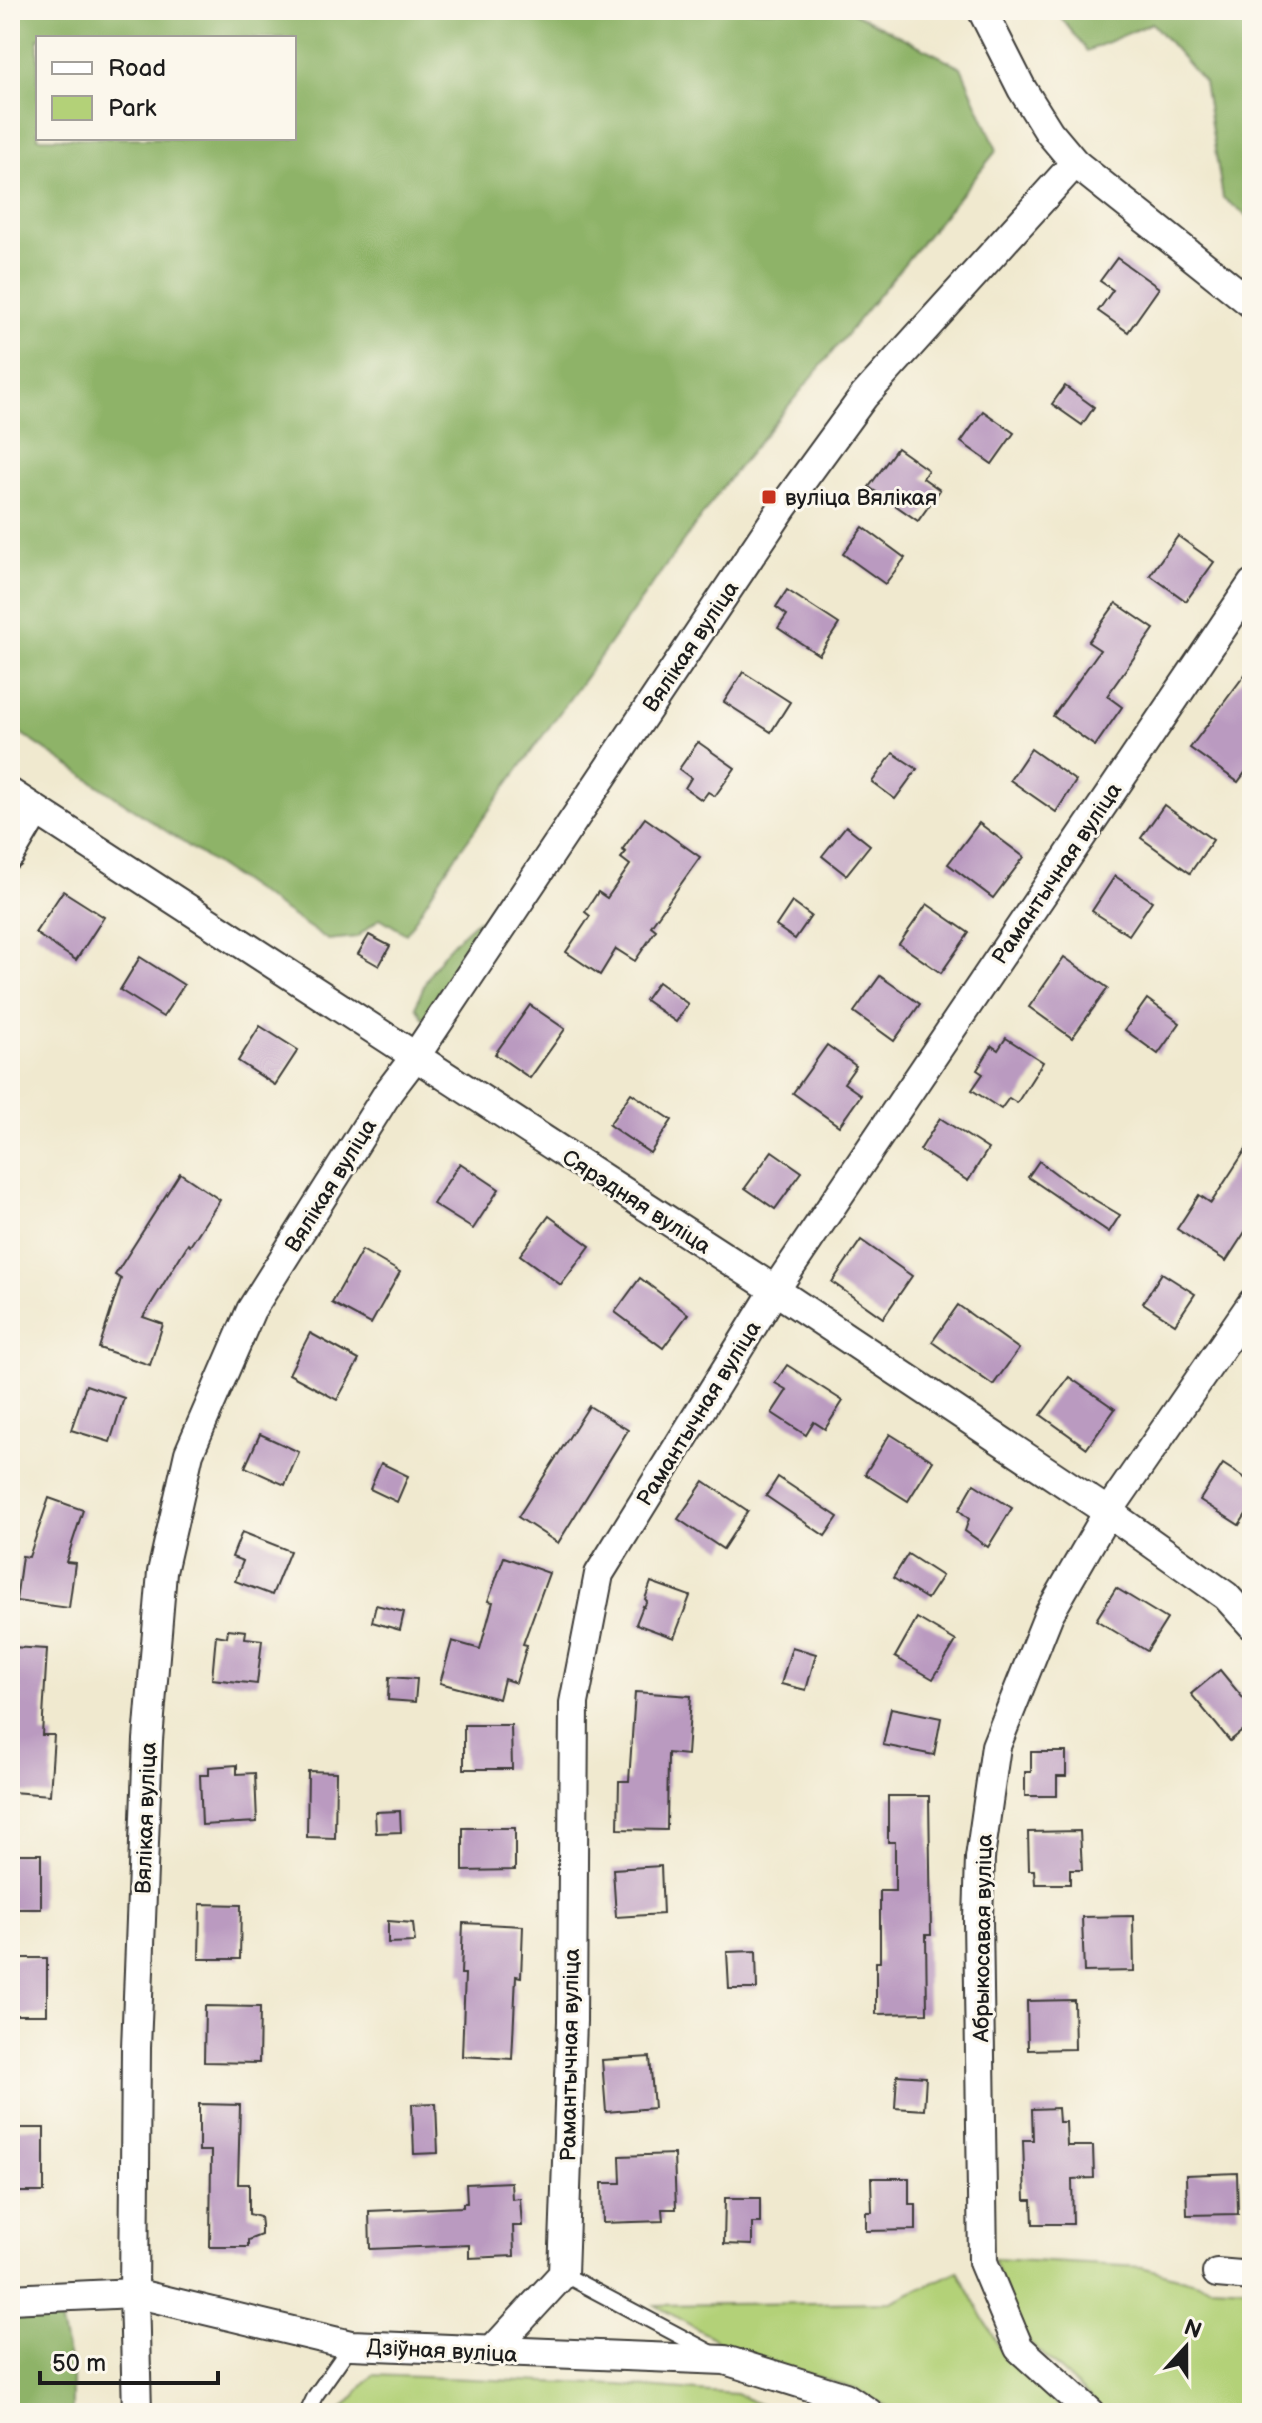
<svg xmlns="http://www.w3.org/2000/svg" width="1262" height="2423" viewBox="0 0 1262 2423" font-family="'Balsamiq Sans',sans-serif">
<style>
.green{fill:#b3d178;stroke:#68764a;stroke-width:2}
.forest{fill:#8eb368;stroke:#556842;stroke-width:2;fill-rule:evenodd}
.building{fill:#ba9ac0}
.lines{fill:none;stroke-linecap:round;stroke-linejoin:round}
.lane-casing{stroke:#3c3b37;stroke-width:18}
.street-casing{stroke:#3c3b37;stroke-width:32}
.lane{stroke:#fff;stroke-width:14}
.street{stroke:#fff;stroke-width:28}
.poi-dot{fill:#c8321e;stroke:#fbf7ec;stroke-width:3}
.labels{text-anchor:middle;stroke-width:6;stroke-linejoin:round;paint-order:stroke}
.poi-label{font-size:22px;fill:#1c1c1c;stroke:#fbf7ec;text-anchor:start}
.street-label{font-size:22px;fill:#1c1c1c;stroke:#fbf7ec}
</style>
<rect width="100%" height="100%" fill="#fbf7ec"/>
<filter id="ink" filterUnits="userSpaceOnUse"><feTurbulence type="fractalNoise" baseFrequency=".0125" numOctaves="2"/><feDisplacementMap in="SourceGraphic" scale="16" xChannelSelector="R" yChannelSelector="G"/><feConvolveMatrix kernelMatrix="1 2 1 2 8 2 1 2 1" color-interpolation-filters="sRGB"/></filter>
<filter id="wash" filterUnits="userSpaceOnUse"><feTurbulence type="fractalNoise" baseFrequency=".006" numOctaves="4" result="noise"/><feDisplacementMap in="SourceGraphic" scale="32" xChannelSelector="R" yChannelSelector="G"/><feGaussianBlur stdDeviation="1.8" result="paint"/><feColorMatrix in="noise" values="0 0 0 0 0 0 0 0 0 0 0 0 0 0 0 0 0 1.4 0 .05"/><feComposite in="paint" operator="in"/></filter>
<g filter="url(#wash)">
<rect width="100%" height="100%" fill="#f0e9cf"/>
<g class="green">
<polygon points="993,2259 1142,2267 1209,2286 1252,2288 1252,2413 1107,2413 1024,2337"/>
<polygon points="958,2271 1005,2358 1067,2413 899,2413 857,2390 731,2348 655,2305 891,2302"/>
<polygon points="373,2375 619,2385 736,2394 779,2413 339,2413"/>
</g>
<g class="forest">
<path d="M 10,10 L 848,10 L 961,67 L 997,150 L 727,481 L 448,867 L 406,934 L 380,918 L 357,937 L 328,940 L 10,726 ZM 38,38 L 294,38 L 294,138 L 38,138 Z"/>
<polygon points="1055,10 1252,10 1252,220 1223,198 1204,82 1152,23 1087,51"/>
<path d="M 478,920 L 498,928 L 426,1022 L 416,1007 C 427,969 448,945 478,920 Z"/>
<polygon points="58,2310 72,2374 72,2413 10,2413 10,2313"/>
</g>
<g id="blocks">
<g class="building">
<polygon points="1117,258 1159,288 1128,332 1098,311 1113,290 1100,281"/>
<polygon points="1065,386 1094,407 1082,425 1052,404"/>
<polygon points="983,411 1014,433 992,464 961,442"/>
<polygon points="897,448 928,470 923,478 940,490 918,521 869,487"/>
<polygon points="863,527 905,558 885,584 843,554"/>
<polygon points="1178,536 1214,562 1186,601 1150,575"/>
<polygon points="787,590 839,624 819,655 778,628 787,615 776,607"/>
<polygon points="1116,603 1154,629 1107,696 1122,707 1095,746 1053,716 1100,650 1088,642"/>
<polygon points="1252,665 1252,763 1238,782 1190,748"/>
<polygon points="743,672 790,702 771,732 724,702"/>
<polygon points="698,742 735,768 715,796 708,792 702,800 685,788 691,778 679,769"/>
<polygon points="1031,749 1076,781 1056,812 1010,780"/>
<polygon points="893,753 917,769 895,799 872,782"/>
<polygon points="1164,805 1213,840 1190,873 1141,838"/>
<polygon points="645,818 700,857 651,926 656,930 635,961 616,949 600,975 566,952 590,916 585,912 598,892 607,898 630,865 621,858 626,852 622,850"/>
<polygon points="979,823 1024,857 993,898 948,864"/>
<polygon points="846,826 870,845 846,875 822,856"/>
<polygon points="1115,876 1152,901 1129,935 1092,911"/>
<polygon points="63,891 104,917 76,960 35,933"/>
<polygon points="792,902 811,916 795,939 776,926"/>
<polygon points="927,904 969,933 941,973 899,944"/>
<polygon points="369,935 390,946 379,966 358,954"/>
<polygon points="140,957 184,985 163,1017 120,990"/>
<polygon points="1064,957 1108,988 1072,1038 1029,1007"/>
<polygon points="880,976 920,1004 894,1041 854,1012"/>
<polygon points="658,982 688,1004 676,1022 645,1000"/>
<polygon points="1147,999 1180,1023 1158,1054 1125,1030"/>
<polygon points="530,1005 565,1029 530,1078 495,1054"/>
<polygon points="260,1026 298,1050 275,1085 238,1061"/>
<polygon points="1006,1038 1043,1062 1017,1103 1009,1098 1001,1109 972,1090 983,1074 977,1070 992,1046 998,1050"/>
<polygon points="827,1045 856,1066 844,1083 861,1095 839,1126 793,1093"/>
<polygon points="631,1093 672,1120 650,1153 609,1125"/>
<polygon points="940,1118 988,1149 968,1181 920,1150"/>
<polygon points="1252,1140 1252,1221 1226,1261 1177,1229 1199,1195 1211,1203"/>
<polygon points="772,1151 802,1172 775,1209 745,1188"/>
<polygon points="1039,1161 1075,1188 1120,1215 1109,1232 1028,1177"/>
<polygon points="460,1163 499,1189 473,1229 433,1204"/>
<polygon points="180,1173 220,1200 190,1246 188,1244 143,1317 163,1324 150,1365 99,1348 121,1279 115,1275"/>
<polygon points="549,1216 590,1246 561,1285 520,1255"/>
<polygon points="861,1240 912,1276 883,1318 832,1282"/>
<polygon points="362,1250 400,1272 371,1324 332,1303"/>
<polygon points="1162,1273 1195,1294 1175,1324 1143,1303"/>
<polygon points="640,1278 688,1314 663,1348 615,1312"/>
<polygon points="958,1305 1019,1349 993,1385 932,1342"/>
<polygon points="310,1333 359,1360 337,1400 289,1374"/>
<polygon points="787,1365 843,1401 825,1429 814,1422 806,1435 772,1413 787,1390 775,1383"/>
<polygon points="1069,1377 1115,1409 1087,1448 1041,1415"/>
<polygon points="86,1385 124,1398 110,1442 71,1430"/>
<polygon points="589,1406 628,1430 558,1543 518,1517"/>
<polygon points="260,1434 299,1452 285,1485 245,1467"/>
<polygon points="890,1434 933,1461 908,1501 865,1474"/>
<polygon points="381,1463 408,1476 397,1502 370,1489"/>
<polygon points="1223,1464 1252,1483 1252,1505 1239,1525 1200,1500"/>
<polygon points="778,1477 838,1517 825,1536 766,1496"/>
<polygon points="704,1481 748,1511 723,1549 678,1519"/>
<polygon points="974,1484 1012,1508 988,1547 965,1531 969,1519 959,1510"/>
<polygon points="49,1498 83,1510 66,1562 75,1563 69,1608 16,1601 22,1556 29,1557"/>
<polygon points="242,1532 290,1551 272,1595 235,1581 243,1561 232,1557"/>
<polygon points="908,1554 942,1576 927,1599 893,1578"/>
<polygon points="504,1557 549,1573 523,1644 527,1645 516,1683 504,1679 499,1699 440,1683 452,1641 480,1649 493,1602 488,1601"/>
<polygon points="651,1582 690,1596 674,1638 636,1624 643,1606 644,1607 647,1601 645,1599"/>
<polygon points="1116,1588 1167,1619 1147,1651 1096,1620"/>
<polygon points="376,1605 404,1612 400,1630 372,1622"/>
<polygon points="917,1618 956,1641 933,1679 895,1657"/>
<polygon points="228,1629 246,1631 245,1638 262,1640 257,1684 212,1679 216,1635 227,1637"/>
<polygon points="10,1647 47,1649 42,1735 54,1735 50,1795 12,1792 10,1747 14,1747 16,1704 10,1704"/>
<polygon points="792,1647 816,1654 806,1690 781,1684"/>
<polygon points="1220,1670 1252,1709 1252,1723 1230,1741 1191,1694"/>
<polygon points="389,1677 417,1679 415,1702 388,1700"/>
<polygon points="635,1692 691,1696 687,1755 668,1753 667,1830 618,1829 619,1781 629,1781"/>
<polygon points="891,1708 941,1718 934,1755 883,1745"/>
<polygon points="464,1725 511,1725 512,1769 464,1769"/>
<polygon points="1031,1752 1066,1752 1066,1776 1057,1776 1057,1796 1025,1796 1025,1772 1031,1772"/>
<polygon points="237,1765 237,1774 255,1773 257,1822 202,1825 200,1775 209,1775 209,1767"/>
<polygon points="308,1771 336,1772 335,1838 307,1837"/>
<polygon points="888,1796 929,1796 931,1935 926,1935 927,2013 876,2014 876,1962 880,1962 880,1891 895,1891 895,1842 888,1842"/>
<polygon points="400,1811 401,1832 376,1833 375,1812"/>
<polygon points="463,1828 515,1828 515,1870 463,1871"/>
<polygon points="1080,1831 1082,1870 1070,1870 1070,1884 1035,1884 1034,1870 1029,1870 1028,1832"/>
<rect x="10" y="1854" width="31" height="55"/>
<polygon points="661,1866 663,1914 616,1917 613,1869"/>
<polygon points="200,1904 241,1905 240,1959 199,1959"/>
<polygon points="1133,1916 1134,1971 1084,1972 1082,1917"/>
<polygon points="388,1921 413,1923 415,1942 388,1943"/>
<polygon points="463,1923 523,1926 521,1977 516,1976 512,2059 462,2056 465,1974 461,1974"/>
<polygon points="756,1951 757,1989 729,1989 727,1952"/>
<rect x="10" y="1958" width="37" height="57"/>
<polygon points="1074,2000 1075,2049 1028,2050 1027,2001"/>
<polygon points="205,2006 260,2007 259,2063 204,2062"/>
<polygon points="650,2057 654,2108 606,2112 602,2060"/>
<polygon points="897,2075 926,2077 924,2110 895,2108"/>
<polygon points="436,2103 438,2153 414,2154 412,2104"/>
<polygon points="199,2104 240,2105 238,2184 249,2184 249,2214 260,2217 261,2225 261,2235 248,2240 248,2247 210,2247 211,2151 199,2151"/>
<polygon points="1058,2108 1059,2122 1066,2122 1067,2146 1093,2146 1094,2178 1072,2179 1073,2224 1033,2224 1032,2200 1025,2200 1023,2140 1033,2140 1032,2109"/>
<rect x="10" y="2128" width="34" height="64"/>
<polygon points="674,2154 676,2209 662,2209 663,2221 603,2223 602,2183 621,2183 620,2156"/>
<polygon points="1237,2173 1238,2214 1187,2215 1186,2175"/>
<polygon points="871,2178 909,2178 909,2204 916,2204 916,2230 866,2231 866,2212 872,2212"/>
<polygon points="511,2182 512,2199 520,2198 522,2226 513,2226 514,2256 469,2258 469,2245 370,2249 369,2211 463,2207 463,2203 467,2203 466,2184"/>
<polygon points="725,2198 760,2198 760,2223 752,2223 752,2245 724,2244"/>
</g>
</g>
</g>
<g filter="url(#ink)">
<use href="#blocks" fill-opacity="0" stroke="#3c3b37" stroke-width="2"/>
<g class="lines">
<defs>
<g id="lane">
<polyline points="563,2274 710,2352"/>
<polyline points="307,2413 315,2396 351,2345"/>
</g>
<g id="street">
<polyline points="982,10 1022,89 1049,132 1075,163 1252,304"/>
<polyline points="10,793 775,1290 1108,1512 1226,1596 1252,1625"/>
<polyline points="10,855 36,811"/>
<polyline points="1217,2273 1252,2276"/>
<polyline points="10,2299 134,2293 351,2345 725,2360 845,2397 869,2413"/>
<polyline points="491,2352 563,2274 572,2021 574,1703 599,1574 775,1290 1252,584"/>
<polyline points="137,2413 134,2293 136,2048 148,1740 162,1572 189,1453 251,1310 389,1091 415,1057 783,507 864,396 1075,163"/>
<polyline points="1091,2413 1019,2348 983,2262 978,1919 980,1858 996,1746 1049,1614 1108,1512 1252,1303"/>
</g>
</defs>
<use href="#lane" class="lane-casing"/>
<use href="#street" class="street-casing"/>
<use href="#lane" class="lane"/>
<use href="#street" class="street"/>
</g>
</g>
<rect class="poi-dot" x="761" y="489" width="16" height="16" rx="4"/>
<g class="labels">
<g class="poi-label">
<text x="785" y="505">вуліца Вялікая</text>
</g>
<g class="street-label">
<text transform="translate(690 646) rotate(-56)" y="8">Вялікая вуліца</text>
<text transform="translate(1056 873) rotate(-56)" y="8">Рамантычная вуліца</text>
<text transform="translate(330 1185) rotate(-58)" y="8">Вялікая вуліца</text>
<text transform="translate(637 1201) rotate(33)" y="8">Сярэдняя вуліца</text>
<text transform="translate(698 1413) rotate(-58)" y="8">Рамантычная вуліца</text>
<text transform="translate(145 1818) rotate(-88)" y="8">Вялікая вуліца</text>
<text transform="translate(982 1938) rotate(-89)" y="8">Абрыкосавая вуліца</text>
<text transform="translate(569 2055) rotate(-89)" y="8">Рамантычная вуліца</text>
<text transform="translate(442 2350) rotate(3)" y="8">Дзіўная вуліца</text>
</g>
</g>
<rect width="1262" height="2423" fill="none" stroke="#fbf7ec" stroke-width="40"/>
<rect x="36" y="36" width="260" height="104" fill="#fbf7ec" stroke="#a29f99" stroke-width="2"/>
<rect x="52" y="62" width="40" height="12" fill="#ffffff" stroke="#a29f99" stroke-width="2"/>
<text x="108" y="76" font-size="24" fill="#1c1c1c">Road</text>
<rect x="52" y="96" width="40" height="24" fill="#b3d178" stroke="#a29f99" stroke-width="2"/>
<text x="108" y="116" font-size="24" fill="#1c1c1c">Park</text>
<g transform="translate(1186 2347) rotate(21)" stroke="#fbf7ec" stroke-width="6" paint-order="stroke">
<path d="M0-6L14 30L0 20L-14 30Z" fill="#1c1c1c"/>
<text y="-12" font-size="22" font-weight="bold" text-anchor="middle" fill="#1c1c1c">N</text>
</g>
<path d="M40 2371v12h178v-12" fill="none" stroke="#1c1c1c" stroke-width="4"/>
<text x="52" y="2371" font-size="24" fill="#1c1c1c" stroke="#fbf7ec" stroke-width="6" paint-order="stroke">50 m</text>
</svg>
